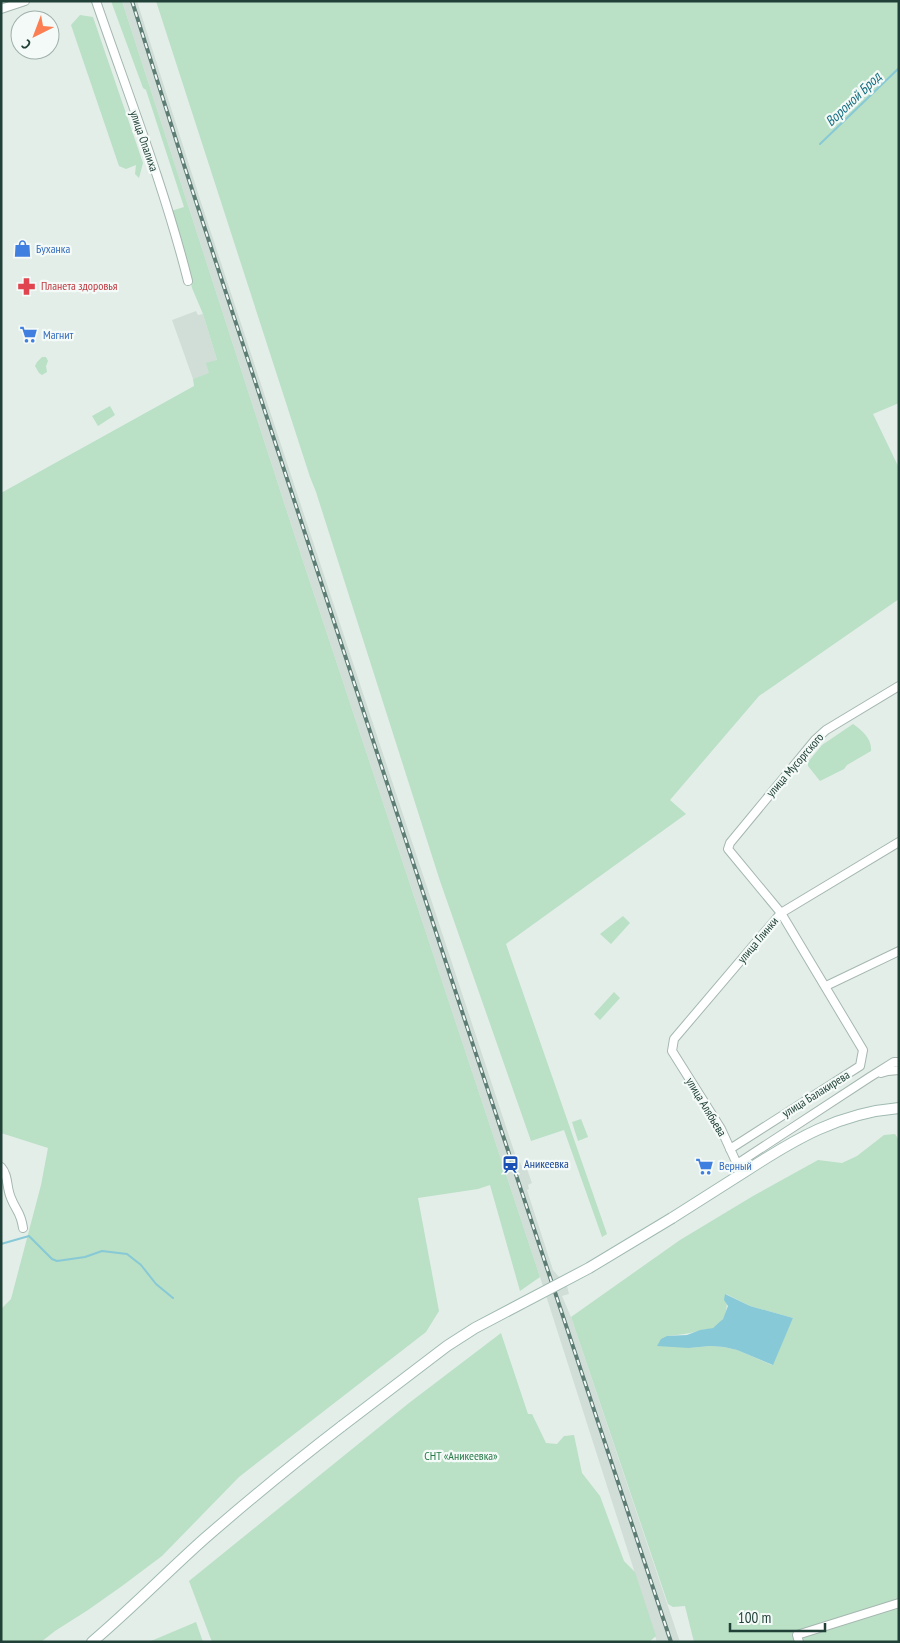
<svg xmlns="http://www.w3.org/2000/svg" width="900" height="1643" viewBox="0 0 900 1643" font-family="'PT Sans Narrow',sans-serif">
<style>
.built{fill:#d1ded8}
.green{fill:#bae0c5;fill-rule:evenodd}
.water{fill:#87c9d6}
.lines{fill:none;stroke-linecap:round;stroke-linejoin:round}
.stream{stroke:#87c9d6;stroke-width:2}
.street-casing{stroke:#a5b7b0;stroke-width:10}
.secondary-casing{stroke:#a0bab1;stroke-width:12}
.street{stroke:#fff;stroke-width:8}
.secondary{stroke:#fff;stroke-width:10}
.rail-casing{stroke:#5c7c74;stroke-width:4}
.rail{stroke:#f4faf7;stroke-width:2;stroke-dasharray:5.5;stroke-linecap:butt}
.secondary-bridge-casing{stroke:#a0bab1;stroke-width:12;stroke-linecap:butt}
.secondary-bridge{stroke:#fff;stroke-width:10}
.labels{text-anchor:middle;stroke-width:4.5;stroke-linejoin:round;paint-order:stroke}
.street-label{font-size:12px;fill:#214138;stroke:#f4faf7}
.shop-label{font-size:12px;fill:#366cbe;stroke:#f4faf7;text-anchor:start}
.health-label{font-size:12px;fill:#be3a42;stroke:#f4faf7;text-anchor:start}
.transit-label{font-size:12px;fill:#164399;stroke:#f4faf7;text-anchor:start}
.park-label{font-size:12px;fill:#287a49;stroke:#f4faf7}
.water-label{font-size:14px;font-style:italic;fill:#166e81;stroke:#f4faf7}
</style>
<rect width="100%" height="100%" fill="#e3eee9"/>
<g class="built">
<polygon points="122,1 137,1 199,196 518,1163 520,1162 523,1170 527,1169 532,1183 528,1185 529,1189 527,1190 553,1270 567,1286 569,1294 562,1296 571,1317 680,1642 657,1642 540,1277 301,555"/>
<polygon points="196,311 198,315 203,314 217,360 209,374 193,379 172,320"/>
</g>
<g class="green">
<polygon points="111,1 122,1 301,555 540,1277 520,1291 490,1185 478,1189 418,1198 439,1311 426,1332 239,1477 162,1556 122,1586 88,1610 55,1631 41,1642 1,1642 1,1309 11,1299 41,1185 48,1148 1,1133 1,493 194,386 193,379 209,373 206,363 217,360 203,314 192,288 181,241 171,211 184,207 146,90 143,88"/>
<polygon points="156,1 899,1 899,403 873,414 899,468 899,599 759,696 670,800 686,814 506,944 607,1234 602,1237 564,1130 531,1141 440,881 316,492 310,477"/>
<polygon points="80,15 93,17 143,163 139,178 135,174 136,165 126,169 119,166 71,25"/>
<polygon points="42,357 46,357 48,361 46,366 47,372 42,375 39,373 35,366 37,362"/>
<polygon points="110,406 115,415 98,426 92,416"/>
<path d="M 853,724 C 863,731 872,739 871,751 L 847,765 L 844,769 L 820,781 L 808,766 L 808,762 L 822,745 Z"/>
<polygon points="623,916 630,923 611,944 600,934"/>
<polygon points="614,992 620,998 600,1020 594,1014"/>
<polygon points="581,1119 588,1137 578,1141 572,1122"/>
<path d="M 895,1134 L 899,1140 L 899,1642 L 694,1642 L 685,1606 L 673,1607 L 668,1604 L 571,1317 L 680,1240 L 753,1196 L 818,1160 L 842,1163 L 857,1156 L 884,1135 ZM 726,1294 L 750,1306 L 793,1318 L 772,1365 L 737,1350 L 724,1347 L 710,1346 L 689,1348 L 667,1336 C 678,1335 687,1334 698,1331 C 702,1329 709,1330 713,1328 C 727,1321 728,1307 726,1294 Z"/>
<polygon points="501,1333 528,1414 532,1414 546,1443 557,1444 564,1436 574,1435 582,1473 600,1496 624,1561 635,1572 656,1636 649,1642 212,1642 189,1581 409,1403"/>
<polygon points="196,1622 203,1642 150,1642 151,1641"/>
</g>
<polygon class="water" points="725,1294 750,1306 793,1318 773,1365 737,1350 724,1347 710,1346 689,1348 657,1346 661,1339 667,1336 687,1335 700,1330 713,1328 723,1319 728,1306 724,1300"/>
<g class="lines">
<g class="stream">
<polyline points="820,144 899,68"/>
<polyline points="1,1244 29,1236 52,1259 57,1261 85,1257 102,1251 127,1254 141,1265 156,1284 173,1298"/>
</g>
<defs>
<g id="street">
<path d="M 96,1 C 128,94 164,186 188,281"/>
<polyline points="1,9 25,1"/>
<polyline points="899,842 781,913 674,1039 672,1051 721,1129 737,1164 870,1077 894,1062 899,1062"/>
<polyline points="826,986 899,951"/>
<polyline points="881,1073 888,1071 899,1070"/>
<polyline points="730,1149 860,1066 863,1050 781,913 728,849 730,843 815,740 826,730 899,686"/>
<path d="M 1,1167 C 9,1176 6,1187 11,1198 C 16,1211 21,1212 23,1228"/>
<polyline points="799,1642 797,1635 899,1603"/>
</g>
<g id="secondary">
<path d="M 672,1218 C 696,1203 721,1187 746,1171 C 795,1139 839,1113 899,1108"/>
<path d="M 92,1642 C 131,1609 166,1573 204,1539 C 249,1500 295,1462 342,1426"/>
</g>
</defs>
<use href="#street" class="street-casing"/>
<use href="#secondary" class="secondary-casing"/>
<use href="#street" class="street"/>
<use href="#secondary" class="secondary"/>
<defs>
<polyline id="rail" points="132,1 184,165 476,1054 671,1642"/>
</defs>
<use href="#rail" class="rail-casing"/>
<use href="#rail" class="rail"/>
<defs>
<polyline id="secondary-bridge" points="342,1426 447,1346 475,1328 589,1268 672,1218"/>
</defs>
<use href="#secondary-bridge" class="secondary-bridge-casing"/>
<use href="#secondary-bridge" class="secondary-bridge"/>
</g>
<defs>
<symbol id="shop-bare" viewBox="-9 -9 18 18"><path d="M-5-2.5h2.3a2.7 3.5 0 0 1 5.4 0H5L5.5 6h-11ZM-1.5-2.5h3a1.5 2.3 0 0 0-3 0Z" fill="#3f7fe0" stroke="#f4faf7" stroke-width="2.5" paint-order="stroke"/></symbol>
<symbol id="pharmacy-bare" viewBox="-9 -9 18 18"><path d="M-2-6h4v4h4v4h-4v4h-4v-4h-4v-4h4Z" fill="#e0444e" stroke="#f4faf7" stroke-width="2.5" paint-order="stroke"/></symbol>
<symbol id="supermarket-bare" viewBox="-9 -9 18 18"><path d="M-6-5.5h2.5l.6 2H6L4.5 2H-2.5L-4.4-4H-6ZM-1.5 3.2a1.3 1.3 0 1 0 .1 0ZM3 3.2a1.3 1.3 0 1 0 .1 0Z" fill="#3f7fe0" stroke="#f4faf7" stroke-width="2.5" paint-order="stroke"/></symbol>
<symbol id="station-bare" viewBox="-9 -9 18 18"><path d="M-3-6H3Q5-6 5-4V2Q5 4 3 4L4.5 6H3L1.5 4h-3L-3 6H-4.5L-3 4Q-5 4-5 2V-4Q-5-6-3-6ZM-3.5-4v3h7v-3ZM-3.5 1v1.5H-2V1ZM2 1v1.5H3.5V1Z" fill="#1a4fb4" stroke="#f4faf7" stroke-width="2.5" paint-order="stroke"/></symbol>
</defs>
<g fill-rule="evenodd">
<use href="#shop-bare" x="10" y="236" width="25" height="25"/>
<use href="#pharmacy-bare" x="14" y="274" width="25" height="25"/>
<use href="#supermarket-bare" x="16" y="322" width="25" height="25"/>
<use href="#station-bare" x="498" y="1152" width="25" height="25"/>
<use href="#supermarket-bare" x="692" y="1154" width="25" height="25"/>
</g>
<g class="labels">
<g class="street-label">
<text transform="translate(144 141) rotate(71)" y="4">улица Опалиха</text>
<text transform="translate(795 765) rotate(-49)" y="4">улица Мусоргского</text>
<text transform="translate(758 940) rotate(-50)" y="4">улица Глинки</text>
<text transform="translate(816 1094) rotate(-32)" y="4">улица Балакирева</text>
<text transform="translate(706 1107) rotate(59)" y="4">улица Алябьева</text>
</g>
<g class="shop-label">
<text x="36" y="253">Буханка</text>
<text x="43" y="339">Магнит</text>
<text x="719" y="1170">Верный</text>
</g>
<g class="health-label">
<text x="41" y="290">Планета здоровья</text>
</g>
<g class="transit-label">
<text x="524" y="1168">Аникеевка</text>
</g>
<g class="park-label">
<text x="461" y="1460">СНТ «Аникеевка»</text>
</g>
<g class="water-label">
<text transform="translate(853 99) rotate(-44)" y="5">Вороной Брод</text>
</g>
</g>
<rect width="900" height="1643" fill="none" stroke="#214138" stroke-width="5"/>
<g transform="translate(35 35) rotate(222)"><circle r="24" fill="#f4faf7" stroke="#a0b0ab"/>
<path d="M0-4L9 19L0 12L-9 19Z" fill="#fb7f53"/>
<text y="-8" font-size="14" font-weight="bold" text-anchor="middle" fill="#214138">С</text>
</g>
<path d="M730 1623v8h95v-8" fill="none" stroke="#214138" stroke-width="2.5"/>
<text x="738" y="1623" font-size="15" fill="#214138" stroke="#f4faf7" stroke-width="4" paint-order="stroke">100 m</text>
</svg>
